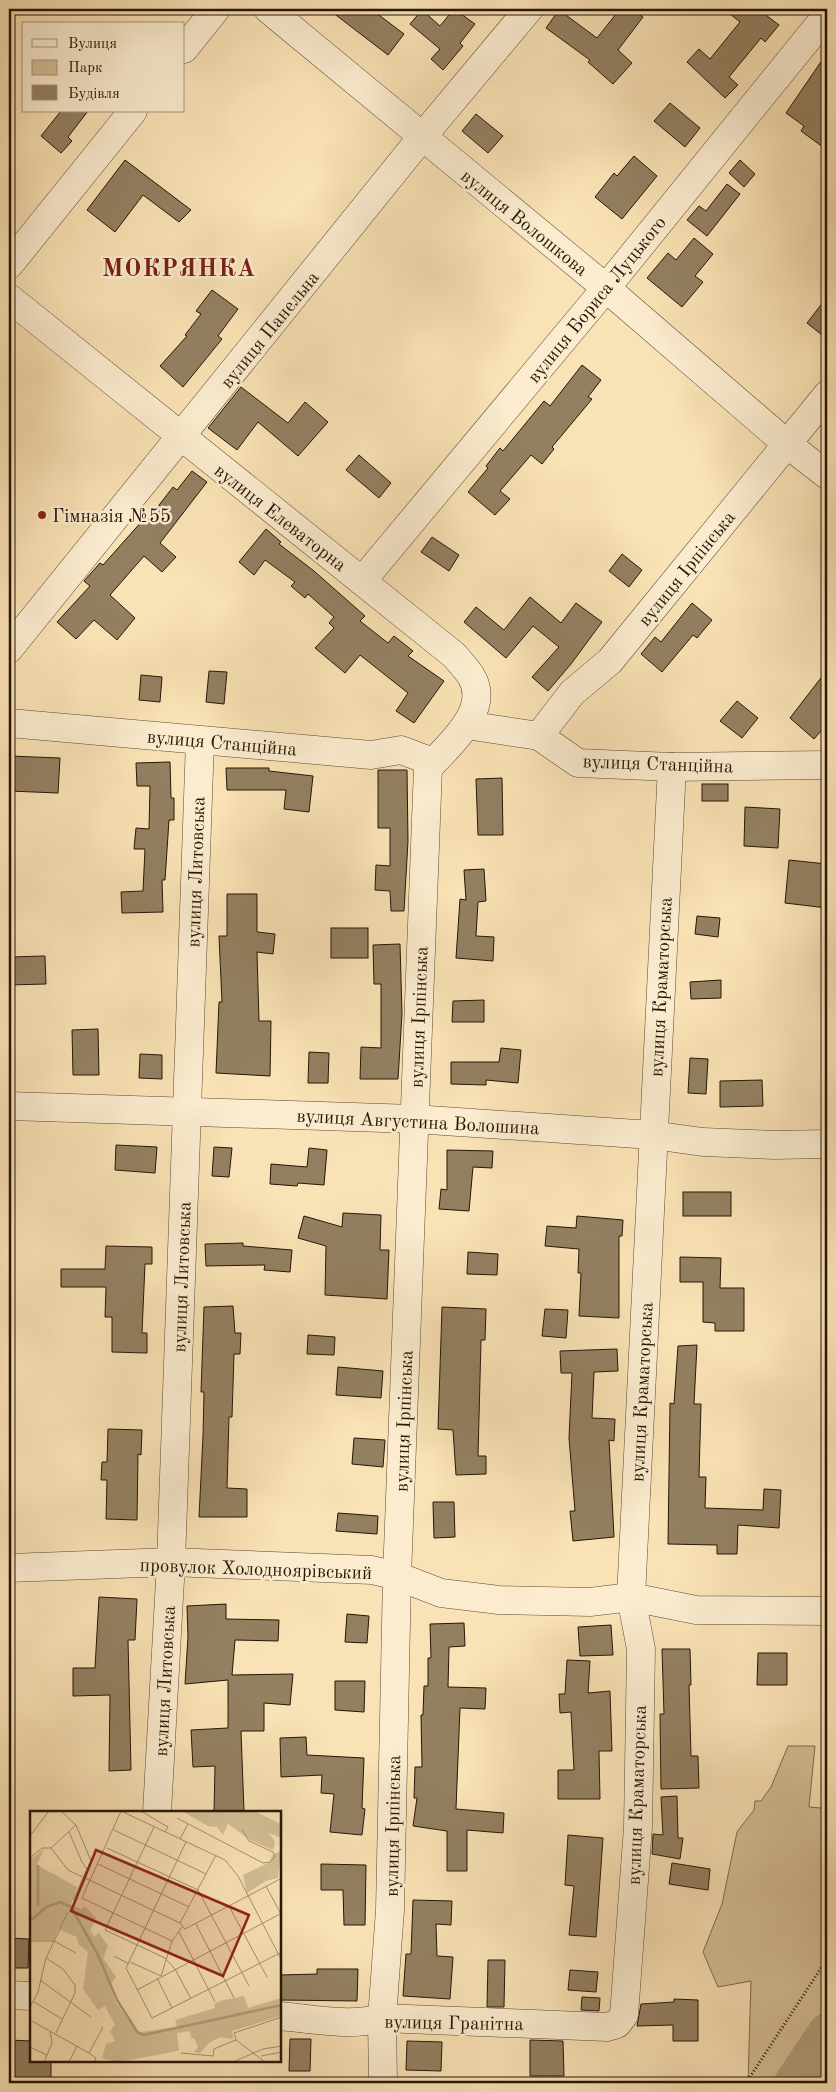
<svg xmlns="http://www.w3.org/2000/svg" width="836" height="2092" viewBox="0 0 836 2092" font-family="'Old Standard TT',serif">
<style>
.green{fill:#d5bf97;stroke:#7d6a4e}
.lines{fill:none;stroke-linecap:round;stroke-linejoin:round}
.river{stroke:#b19d7a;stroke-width:38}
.building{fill:#938061;stroke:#251606}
.minor-casing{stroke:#5a4932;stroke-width:29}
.path{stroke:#251606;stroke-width:3;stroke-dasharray:1 2.5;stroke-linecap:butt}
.minor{stroke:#fbeccf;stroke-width:28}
.poi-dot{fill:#8f2418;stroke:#fbeccf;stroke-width:2}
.labels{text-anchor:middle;stroke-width:5;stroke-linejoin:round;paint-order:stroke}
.street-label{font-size:19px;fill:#251606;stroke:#fbeccf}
.poi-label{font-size:19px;fill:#251606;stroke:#fbeccf;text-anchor:start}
.district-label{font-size:24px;font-weight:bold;letter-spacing:1px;fill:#7a1f14;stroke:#fbeccf}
.inset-river{fill:none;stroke:#b19d7a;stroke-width:2.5}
.inset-road{fill:none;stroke:#a4906f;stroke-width:1}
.view{fill:#8f2418;fill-opacity:0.15;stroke:#8f2418;stroke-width:2.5}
.inset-edge{fill:none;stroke:#251606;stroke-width:2.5}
</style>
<rect width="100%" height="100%" fill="#f9e2b5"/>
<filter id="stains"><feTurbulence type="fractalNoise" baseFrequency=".004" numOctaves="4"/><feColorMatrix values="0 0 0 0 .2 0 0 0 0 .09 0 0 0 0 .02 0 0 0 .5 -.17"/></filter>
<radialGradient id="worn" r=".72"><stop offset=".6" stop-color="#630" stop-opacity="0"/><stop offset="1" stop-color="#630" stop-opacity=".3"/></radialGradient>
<polygon class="green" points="788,1746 815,1746 809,1807 821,1808 827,1783 827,2083 748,2083 751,1981 718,1987 703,1952 722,1904 737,1832 754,1810 755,1801 761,1801 771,1787"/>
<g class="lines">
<polyline class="river" points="793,2083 827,2032"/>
</g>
<g class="building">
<polygon points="328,9 371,9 404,34 388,55"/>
<polygon points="454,9 475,24 460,43 463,46 443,70 431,59 440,49 410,24 422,10 440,26"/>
<polygon points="620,9 632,9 643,17 618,50 632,63 613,84 588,62 590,60 546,28 559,10 597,38"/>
<polygon points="724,9 758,9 779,25 765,42 761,38 729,77 738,85 725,98 687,62 699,49 710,59 740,22"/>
<polygon points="827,53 827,150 801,131 804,126 786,113"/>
<polygon points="670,103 700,128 685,147 654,121"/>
<polygon points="61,111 88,111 68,137 72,141 61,153 41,136"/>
<polygon points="476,114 503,136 488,153 462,131"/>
<polygon points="634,156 657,176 622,219 595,197 614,173 617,176"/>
<polygon points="125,160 191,210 179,222 143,195 115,232 87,210"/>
<polygon points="740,160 755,174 744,187 729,173"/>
<polygon points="727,184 740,194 707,236 687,220 699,206 706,211"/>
<polygon points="694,238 713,254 695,276 703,282 682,307 647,278 668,253 676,260"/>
<polygon points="212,290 238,309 218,336 222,339 183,387 160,366 187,336 185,335 201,314 196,311"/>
<polygon points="827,297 827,339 807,323"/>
<polygon points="582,365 601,380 588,397 592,399 552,447 554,449 542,464 531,455 500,491 510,499 495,515 468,492 488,468 486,466 500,448 503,451 544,401 550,406"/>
<polygon points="241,387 288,423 305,402 328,422 298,456 258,422 237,450 208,428"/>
<polygon points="359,455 391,483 379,498 346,470"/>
<polygon points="192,471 207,482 160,543 176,557 162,572 144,556 110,595 135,618 117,640 94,620 76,639 57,622 90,586 84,581 100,563 103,565 143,520 146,522 173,487 177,490"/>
<polygon points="266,529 281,542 279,544 314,571 365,616 360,621 388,643 394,636 413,651 408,656 444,681 414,723 396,711 408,693 360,655 345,673 315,648 334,628 329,623 334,617 308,594 305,598 291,586 295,582 265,560 254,575 239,562"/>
<polygon points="432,537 459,555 449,571 421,552"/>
<polygon points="622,554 642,570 629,587 609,571"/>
<polygon points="530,597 561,623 576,603 602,622 571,664 548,691 532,677 559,647 533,626 506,658 464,622 476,607 504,630"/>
<polygon points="692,603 712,620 697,638 693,635 662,672 641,654 655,637 661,642"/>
<polygon points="827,670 827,724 814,739 790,718"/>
<polygon points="209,671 227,672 224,704 206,702"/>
<polygon points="141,675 162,677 160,702 139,700"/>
<polygon points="737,701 758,718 742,738 720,721"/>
<polygon points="9,756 60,758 58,793 9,791"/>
<polygon points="170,762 171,798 174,798 174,820 169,820 165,880 162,880 163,912 122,913 121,892 143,891 145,849 134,849 136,828 149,829 150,786 137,786 136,763"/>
<polygon points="226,768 269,768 269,771 313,776 309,812 284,809 286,790 227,790"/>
<polygon points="378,770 407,770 408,841 404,911 391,911 390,891 375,890 376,865 390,866 390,828 378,828"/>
<polygon points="502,778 503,835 478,835 476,779"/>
<rect x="702" y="784" width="26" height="17"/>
<polygon points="745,807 780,809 778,848 744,846"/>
<polygon points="789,860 827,864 827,908 785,903"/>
<polygon points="484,869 486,901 478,902 476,936 494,937 493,961 456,958 460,899 466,900 464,870"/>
<polygon points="227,894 257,894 257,932 275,934 273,954 257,952 259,1021 271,1021 270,1076 216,1073 219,1002 222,1002 219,936 227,936"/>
<polygon points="697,916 720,918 718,937 695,934"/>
<rect x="331" y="928" width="37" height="30"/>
<polygon points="400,944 402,1014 398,1079 360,1079 361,1047 381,1048 381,984 374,984 373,945"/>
<polygon points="45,956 46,984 9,985 9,957"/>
<polygon points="721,980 721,998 691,999 690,982"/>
<polygon points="484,1000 484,1022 452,1022 453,1001"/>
<polygon points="98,1029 99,1075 73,1075 72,1030"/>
<polygon points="501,1048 521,1050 518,1083 486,1080 486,1085 451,1084 451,1062 499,1062"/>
<polygon points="309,1052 329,1053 328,1083 308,1083"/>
<polygon points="140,1054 162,1055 162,1079 139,1078"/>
<polygon points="690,1058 708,1059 706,1094 688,1093"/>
<polygon points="762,1080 763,1106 720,1107 720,1081"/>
<polygon points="116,1145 157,1147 155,1173 115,1170"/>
<polygon points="214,1147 232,1148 229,1177 212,1176"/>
<polygon points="309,1148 327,1150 324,1185 298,1183 297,1186 270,1184 271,1164 307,1167"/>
<polygon points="447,1150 493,1151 492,1168 473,1167 469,1211 439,1209 441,1189 447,1190"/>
<rect x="683" y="1192" width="48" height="24"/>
<polygon points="343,1213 381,1215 380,1250 389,1250 387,1299 325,1295 326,1246 298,1238 304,1216 342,1227"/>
<polygon points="577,1216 623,1220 622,1236 619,1236 619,1318 579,1316 581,1273 578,1273 579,1249 545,1246 547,1226 576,1228"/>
<polygon points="243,1243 243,1246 292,1250 290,1272 264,1270 265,1265 206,1266 205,1244"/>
<polygon points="106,1246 152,1247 152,1264 145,1264 142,1333 147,1333 147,1353 112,1352 112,1317 105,1317 106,1287 61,1287 61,1269 105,1269"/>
<polygon points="468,1252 498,1254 497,1275 467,1274"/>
<polygon points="680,1257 721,1258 720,1288 744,1288 744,1331 715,1331 715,1323 703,1322 703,1282 680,1282"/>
<polygon points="233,1306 235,1333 241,1333 240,1354 234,1354 232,1417 229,1417 227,1488 247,1489 247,1517 199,1517 203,1436 204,1392 201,1392 204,1307"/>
<polygon points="442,1307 486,1309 485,1340 481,1340 478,1456 486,1456 486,1474 456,1475 453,1430 438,1429"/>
<polygon points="545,1309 568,1310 566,1338 542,1336"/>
<polygon points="308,1335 335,1337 334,1355 307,1354"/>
<polygon points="697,1345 694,1404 701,1404 699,1477 706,1477 705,1508 763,1510 764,1489 781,1490 779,1528 738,1525 737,1554 717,1554 717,1545 668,1544 670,1403 674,1404 678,1346"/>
<polygon points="617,1349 618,1371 594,1372 592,1418 615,1419 614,1441 609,1440 614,1537 573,1541 570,1511 575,1511 569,1438 572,1373 561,1373 560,1351"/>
<polygon points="338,1367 383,1371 381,1398 336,1395"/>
<polygon points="108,1429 142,1430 141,1455 138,1454 137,1520 106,1519 107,1480 101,1480 102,1462 107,1462"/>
<polygon points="354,1438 385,1440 383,1467 352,1464"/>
<polygon points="433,1502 454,1502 455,1537 434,1538"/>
<polygon points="338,1513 378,1516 377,1534 336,1531"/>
<polygon points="99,1597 137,1599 135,1640 128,1640 131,1770 109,1771 110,1695 73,1696 73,1668 95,1668"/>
<polygon points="226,1604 226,1619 279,1620 278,1641 235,1640 232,1675 293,1674 290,1705 264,1703 264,1731 241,1731 244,1812 214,1812 215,1766 193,1767 191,1730 228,1728 228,1680 185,1684 188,1637 187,1606"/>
<polygon points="347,1614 369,1616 367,1643 345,1642"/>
<polygon points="464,1623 465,1646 449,1647 448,1687 486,1688 485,1709 460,1708 456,1809 504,1813 503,1833 467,1830 467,1871 447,1871 447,1831 413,1826 417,1798 414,1798 415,1767 422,1767 421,1715 423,1715 424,1686 428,1686 428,1658 431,1658 430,1624"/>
<polygon points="611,1625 613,1655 580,1656 578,1627"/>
<polygon points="662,1649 690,1649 691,1685 689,1685 691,1756 698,1756 699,1788 661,1789 660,1714 664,1714"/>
<polygon points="758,1653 787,1653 787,1685 757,1685"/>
<polygon points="567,1660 590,1661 588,1693 610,1691 612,1751 599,1751 600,1799 558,1799 558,1770 574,1770 571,1712 560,1713 559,1694 565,1694"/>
<polygon points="335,1681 365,1681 364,1712 335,1710"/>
<polygon points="306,1737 307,1755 364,1758 362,1808 365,1809 362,1835 330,1832 334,1794 321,1793 322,1775 281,1777 280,1738"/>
<polygon points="677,1796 678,1838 683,1838 680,1859 652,1854 653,1834 663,1835 661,1797"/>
<polygon points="568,1835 603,1838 596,1937 569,1935 574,1886 565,1885"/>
<polygon points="672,1863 710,1869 708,1890 669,1884"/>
<polygon points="321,1864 366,1865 365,1925 344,1925 343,1890 321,1890"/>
<polygon points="413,1900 452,1901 451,1925 436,1924 437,1956 453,1957 450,1999 403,1996 406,1954 411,1954"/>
<polygon points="9,1938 29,1939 28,1968 9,1968"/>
<polygon points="488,1960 505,1960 504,2007 487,2007"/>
<polygon points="317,1969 358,1969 357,2001 280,2000 280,1975 317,1974"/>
<polygon points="570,1970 598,1972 596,1992 568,1990"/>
<polygon points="582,1997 600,1998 599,2011 581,2010"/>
<polygon points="674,1999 698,2000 698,2041 673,2041 673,2025 637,2026 641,2004 674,2002"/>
<polygon points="290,2039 311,2039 310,2071 289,2071"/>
<polygon points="9,2040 31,2041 31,2061 51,2061 51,2082 9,2081"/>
<polygon points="530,2040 563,2041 564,2076 530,2076"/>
<polygon points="407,2041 442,2042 441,2071 406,2070"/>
</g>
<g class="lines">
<defs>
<g id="minor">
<polyline points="268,9 606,288 787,444 827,475"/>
<polyline points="184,49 216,9"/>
<polyline points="9,265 133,111"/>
<path d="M 9,298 L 454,655 C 459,661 466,668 471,676 C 492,710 448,746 428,768 L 397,1576 L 390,1910 L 382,2018 L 383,2083"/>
<polyline points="362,581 606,288 827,15"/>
<polyline points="9,649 422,137 529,9"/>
<polyline points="9,723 371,755 401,750 433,762"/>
<polyline points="466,725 539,736 578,763 672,767 827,765"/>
<polyline points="539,736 572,693 610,661 827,395"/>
<polyline points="9,1106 414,1119 652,1135 703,1142 774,1145 827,1144"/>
<polyline points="9,1568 171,1562 372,1570 397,1576 441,1593 499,1600 590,1602 631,1597 696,1610 827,1611"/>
<polyline points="157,1812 171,1562 200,741"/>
<polyline points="9,1995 31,1996"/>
<path d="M 280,2016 C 313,2019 349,2027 382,2018 L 607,2027 L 617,2024 L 624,2015 L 638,1827 L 641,1649 L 631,1597 L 672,767"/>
</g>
</defs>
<use href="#minor" class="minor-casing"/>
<polyline class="path" points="746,2083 827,1959"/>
<use href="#minor" class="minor"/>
</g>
<circle class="poi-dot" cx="42" cy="515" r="5"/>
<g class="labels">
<g class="street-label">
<text transform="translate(525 222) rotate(39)" y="7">вулиця Волошкова</text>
<text transform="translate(596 299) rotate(-51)" y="7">вулиця Бориса Луцького</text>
<text transform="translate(269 329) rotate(-51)" y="7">вулиця Панельна</text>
<text transform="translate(281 517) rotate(38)" y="7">вулиця Елеваторна</text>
<text transform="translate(686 568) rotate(-51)" y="7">вулиця Ірпінська</text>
<text transform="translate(222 742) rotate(5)" y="7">вулиця Станційна</text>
<text transform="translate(658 763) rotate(2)" y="7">вулиця Станційна</text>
<text transform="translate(195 872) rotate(-88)" y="7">вулиця Литовська</text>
<text transform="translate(660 987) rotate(-87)" y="7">вулиця Краматорська</text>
<text transform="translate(418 1017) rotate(-88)" y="7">вулиця Ірпінська</text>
<text transform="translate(418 1121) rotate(3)" y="7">вулиця Августина Волошина</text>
<text transform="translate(181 1277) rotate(-88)" y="7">вулиця Литовська</text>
<text transform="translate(641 1392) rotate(-87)" y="7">вулиця Краматорська</text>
<text transform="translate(403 1421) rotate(-88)" y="7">вулиця Ірпінська</text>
<text transform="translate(256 1568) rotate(2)" y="7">провулок Холодноярівський</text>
<text transform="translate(164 1681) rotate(-87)" y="7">вулиця Литовська</text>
<text transform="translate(636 1795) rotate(-88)" y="7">вулиця Краматорська</text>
<text transform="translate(392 1826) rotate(-89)" y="7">вулиця Ірпінська</text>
<text transform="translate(454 2022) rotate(1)" y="7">вулиця Гранітна</text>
</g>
<g class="poi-label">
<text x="52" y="522">Гімназія №55</text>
</g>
<g class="district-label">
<text x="179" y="276">МОКРЯНКА</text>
</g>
</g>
<g transform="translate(30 1811)">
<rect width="251" height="251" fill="#f9e2b5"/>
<path d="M 138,0 L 224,0 L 251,13 L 251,27 L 239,22 L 245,31 L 243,39 L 220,29 L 198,13 L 193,24 L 187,16 L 178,15 L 152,0 ZM 14,38 L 7,54 L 47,76 L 41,93 L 51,98 L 55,95 L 67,108 L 62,108 L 65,111 L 60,119 L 64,126 L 69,122 L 78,135 L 73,147 L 86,166 L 80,174 L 85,190 L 104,217 L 110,221 L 147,216 L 145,209 L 185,197 L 184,193 L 190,190 L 214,185 L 218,197 L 251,187 L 251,205 L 202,220 L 203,228 L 190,226 L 179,232 L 170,242 L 164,241 L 168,236 L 164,227 L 161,228 L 160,220 L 147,222 L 149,239 L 143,241 L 88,251 L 72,247 L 76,233 L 85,230 L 80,220 L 85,214 L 75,195 L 68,199 L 53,178 L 58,141 L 48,133 L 47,126 L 28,118 L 24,129 L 0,129 L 0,49 ZM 251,40 L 248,67 L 236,70 L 217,82 L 213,64 L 240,51 L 242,44 Z" fill="#d5bf97"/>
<path class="inset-river" d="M 8,54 L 8,95M 0,110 L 16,96 L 30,91 L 41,96 L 68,144 L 87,189 L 108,222 L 114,224 L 252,194"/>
<path class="inset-road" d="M 31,0 L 46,14M 111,0 L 138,16 L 135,21M 147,7 L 233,52 L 240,51 L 245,45 L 243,41 L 219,30 L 212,19M 124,16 L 75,119 L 135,147 L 145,158 L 161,188M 84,19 L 176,63M 0,25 L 19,0M 150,28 L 158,13M 156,31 L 96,157 L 122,207 L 252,141M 21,37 L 46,14 L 61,50 L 57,58 L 52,51 L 39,21M 77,37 L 168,79 L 219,175M 0,47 L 12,37 L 21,37 L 38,59 L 150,112 L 155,118 L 252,67M 68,53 L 159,96M 236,75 L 252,105M 43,89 L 57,58M 199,95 L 237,166M 150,112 L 186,44M 166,113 L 204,187M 149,121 L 185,191M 0,130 L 24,130 L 46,142M 142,130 L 52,87 L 91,0 L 195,49 L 208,65 L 252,150M 84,145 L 99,153M 16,147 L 33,158 L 45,174 L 45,182 L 26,222M 100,151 L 131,165 L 142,130 L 152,116M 127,167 L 142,197M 10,169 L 61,206M 107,179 L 252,102M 4,191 L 32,208M 0,196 L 8,181 L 16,147 L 38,101M 0,209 L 59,242 L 66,247 L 64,251M 206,229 L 204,222 L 252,206M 206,229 L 235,251M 0,236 L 17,244M 59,242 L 73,216M 151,242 L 183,245 L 184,238 L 206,229M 231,245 L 252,241M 14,251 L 22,232 L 20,220M 39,251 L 47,235M 203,251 L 233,238 L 252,235"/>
<path class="view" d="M 66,39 L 219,104 L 193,165 L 41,100 Z"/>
<rect width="251" height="251" class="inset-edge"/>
</g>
<rect width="836" height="2092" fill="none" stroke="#f9e2b5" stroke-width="30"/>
<rect x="10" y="10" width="816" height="2072" fill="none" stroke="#251606" stroke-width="2.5"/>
<rect x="15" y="15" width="806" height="2062" fill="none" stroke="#251606"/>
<rect x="22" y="22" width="162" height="90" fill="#fbeccf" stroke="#a5967f"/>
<rect x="32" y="39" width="25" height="8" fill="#fbeccf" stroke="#a5967f"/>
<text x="68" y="48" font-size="15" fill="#251606">Вулиця</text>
<rect x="32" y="60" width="25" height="15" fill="#d5bf97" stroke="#a5967f"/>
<text x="68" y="72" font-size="15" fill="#251606">Парк</text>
<rect x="32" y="85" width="25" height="15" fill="#938061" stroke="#a5967f"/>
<text x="68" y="98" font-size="15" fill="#251606">Будівля</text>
<rect width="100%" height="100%" filter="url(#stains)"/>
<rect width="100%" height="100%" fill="url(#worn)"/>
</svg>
